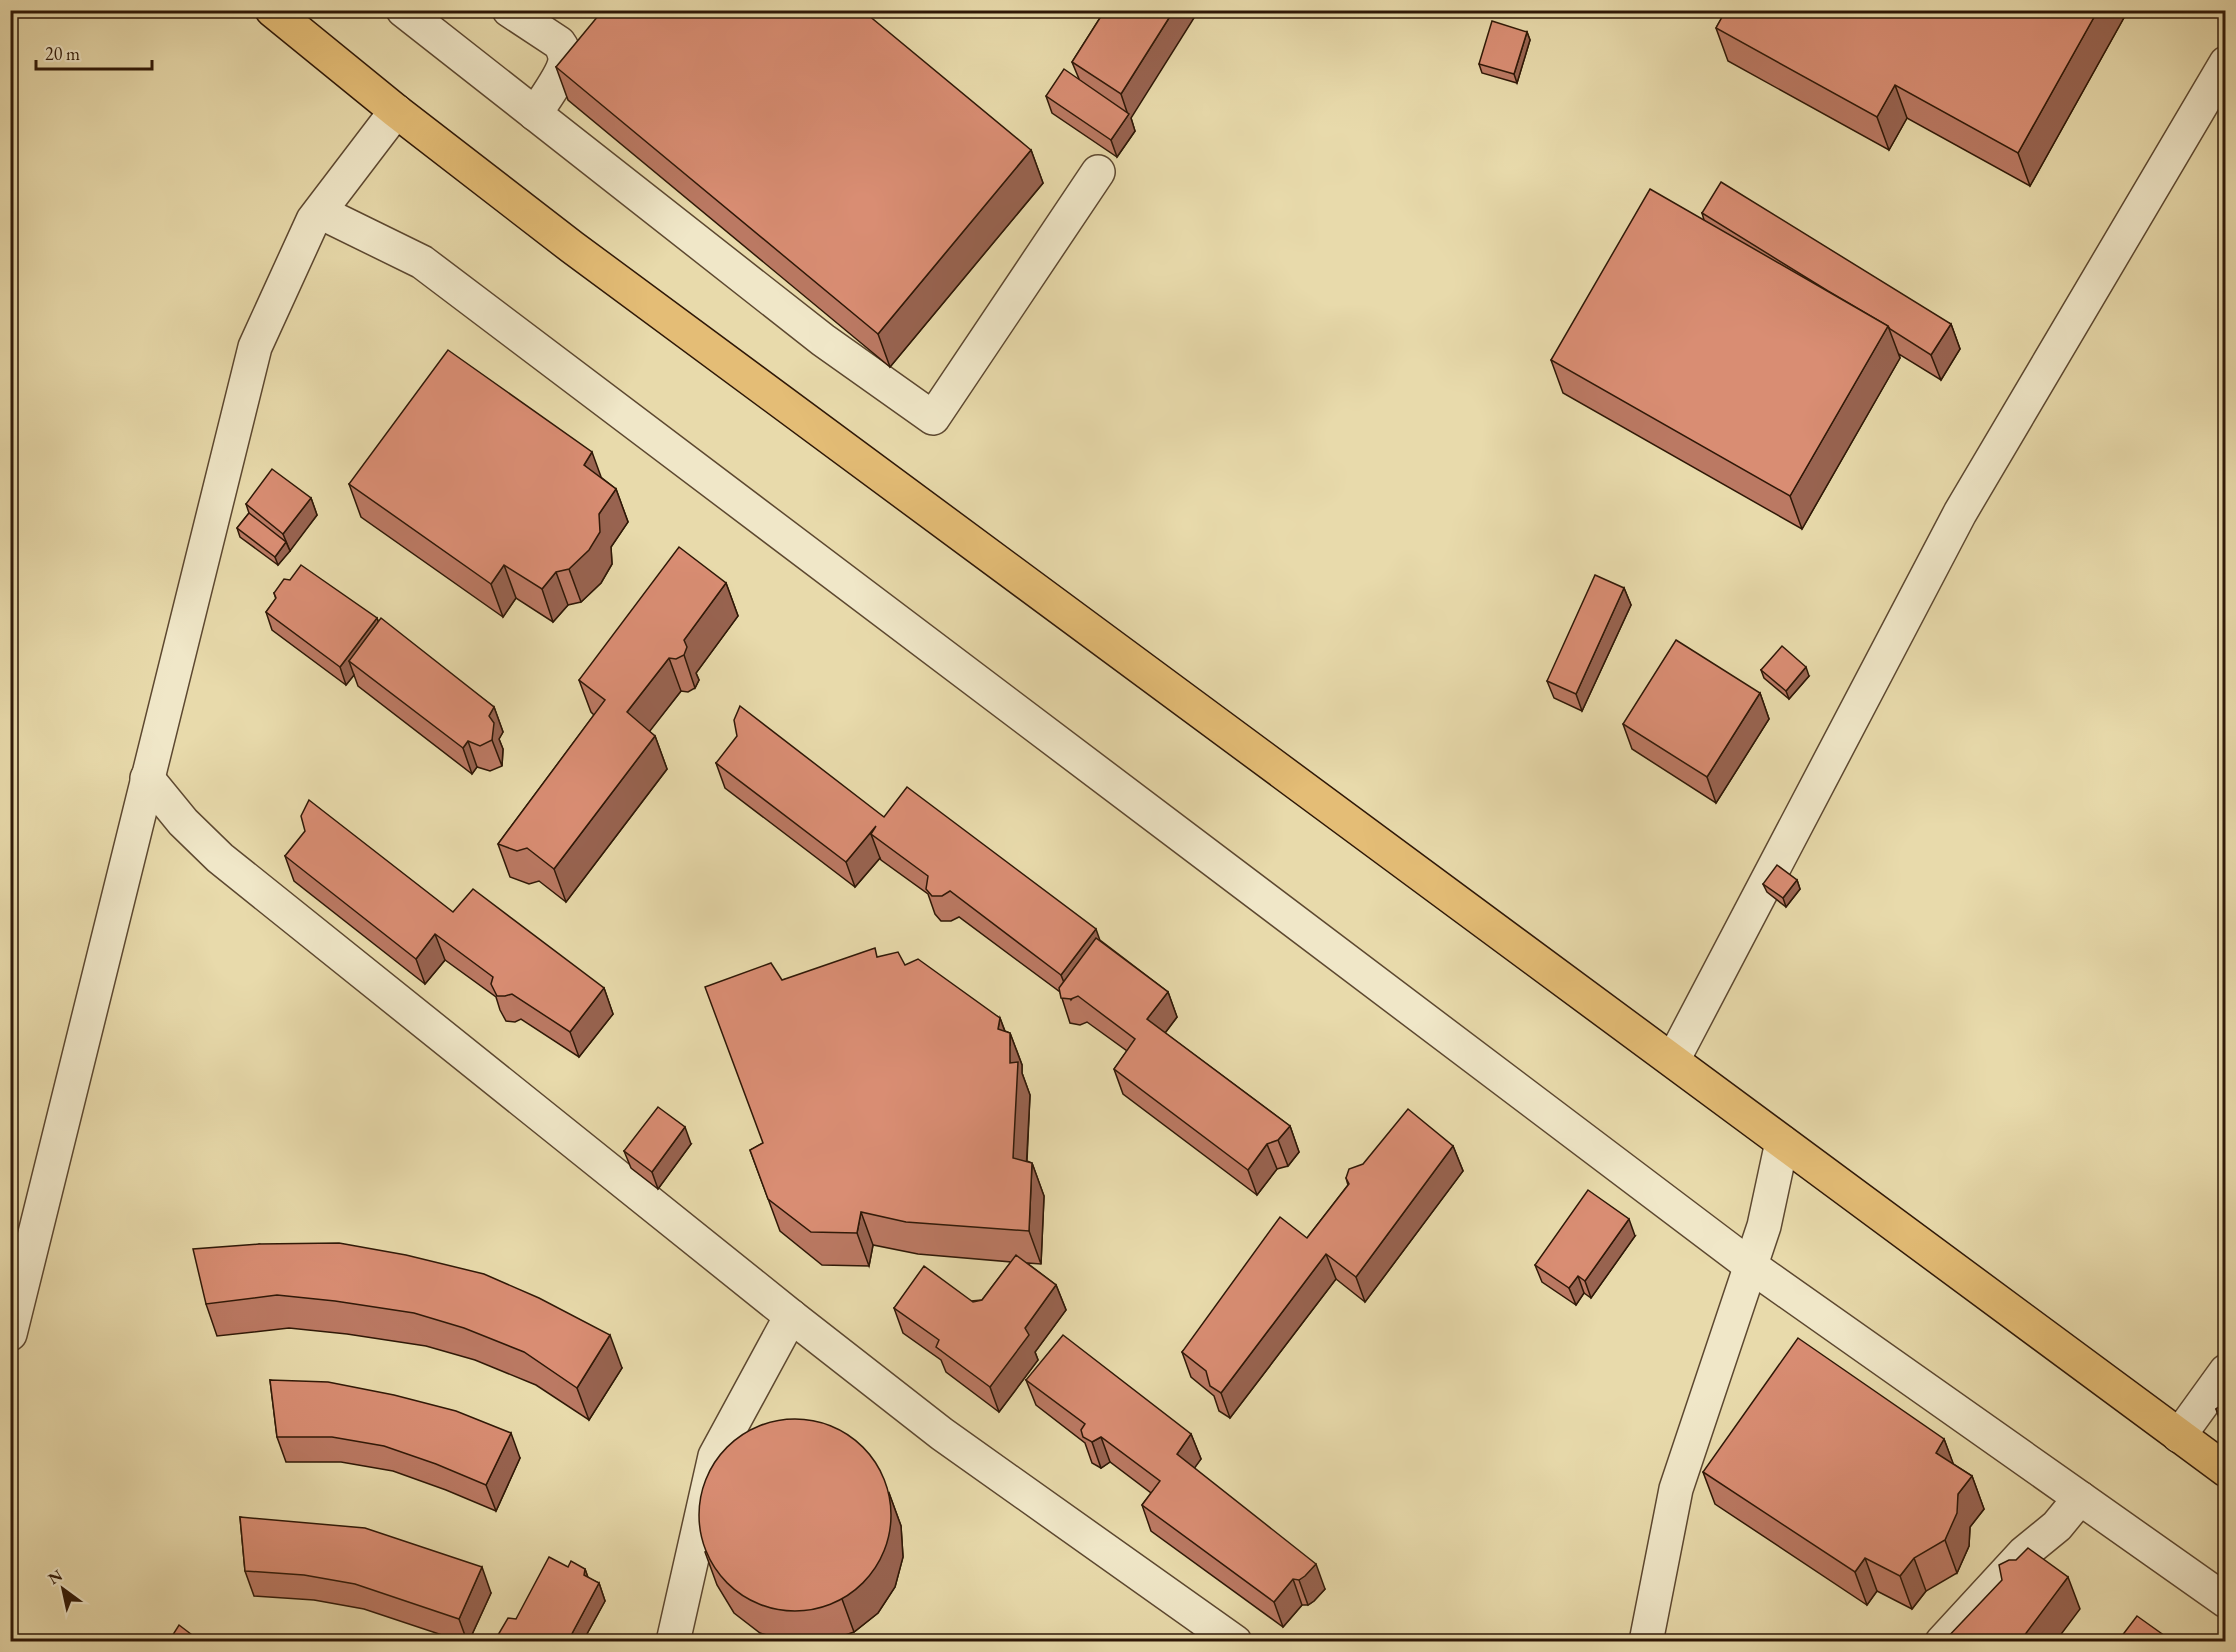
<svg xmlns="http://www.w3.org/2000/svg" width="2236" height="1652" viewBox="0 0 2236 1652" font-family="'EB Garamond',serif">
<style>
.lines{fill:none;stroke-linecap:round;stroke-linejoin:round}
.minor-casing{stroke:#5d4830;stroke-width:36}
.major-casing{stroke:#2f1807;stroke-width:36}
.minor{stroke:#f0e7c8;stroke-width:33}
.major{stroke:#e4bd76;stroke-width:33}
.wall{fill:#bb7963;stroke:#2f1807;stroke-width:1.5}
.shaded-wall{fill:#986350;stroke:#2f1807;stroke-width:1.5}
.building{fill:#d98d73;stroke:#2f1807;stroke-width:1.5}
</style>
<rect width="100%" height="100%" fill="#e8daab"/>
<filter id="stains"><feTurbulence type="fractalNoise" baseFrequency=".00333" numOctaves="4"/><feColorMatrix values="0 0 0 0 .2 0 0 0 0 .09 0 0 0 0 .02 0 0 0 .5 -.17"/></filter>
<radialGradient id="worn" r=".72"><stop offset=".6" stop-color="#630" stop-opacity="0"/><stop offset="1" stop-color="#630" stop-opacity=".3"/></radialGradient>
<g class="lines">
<defs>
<g id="minor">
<polyline points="403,10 823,340 933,418 1098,172"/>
<path d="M 509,10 L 559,43 C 562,47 564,51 565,57 C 566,71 543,101 535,114"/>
<polyline points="320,212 422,262 1751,1266 2080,1498"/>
<polyline points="147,778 183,822 220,858 791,1316 942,1434 1235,1642"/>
<polyline points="1673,1060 1960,513 2226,63"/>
<polyline points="10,1334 255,347 313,220 396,111"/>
<polyline points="2179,1436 2226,1371"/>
<polyline points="673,1642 715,1456 791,1316"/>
<polyline points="1646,1642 1676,1489 1764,1226 1782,1142"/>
<polyline points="1942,1642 2024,1553 2057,1526 2080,1498 2226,1601"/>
</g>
<polyline id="major" points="272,10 396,111 572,247 2226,1470"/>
</defs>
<use href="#minor" class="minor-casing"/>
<use href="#major" class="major-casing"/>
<use href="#minor" class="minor"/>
<use href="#major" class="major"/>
</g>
<g class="wall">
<polygon points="1105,10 1131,118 1135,131 1117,157 1052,113 1046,96 1079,79 1072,62"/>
<polygon points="1726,10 2124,10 2126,14 2030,186 1907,118 1889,150 1728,61 1716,28"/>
<polygon points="1527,32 1530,40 1517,83 1482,73 1479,64"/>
<polygon points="556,67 1031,150 1043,183 890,367 568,100"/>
<polygon points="1702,213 1951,324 1960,349 1941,380 1899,354 1900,358 1802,529 1563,393 1551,360 1704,220"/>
<polygon points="602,478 616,489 628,522 611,547 612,564 601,583 581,602 568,605 553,622 516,598 503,617 361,517 349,484"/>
<polygon points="311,498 317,515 278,565 240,537 237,528 249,513 246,504"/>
<polygon points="726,583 738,616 696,673 699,680 695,688 688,692 681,691 649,731 655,736 667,769 566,902 539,881 529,884 510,877 498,844 594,715 591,712 579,680"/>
<polygon points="1624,588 1631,605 1582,711 1554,698 1547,681"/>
<polygon points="274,593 377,618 378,621 494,707 503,732 499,739 503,749 502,766 490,771 477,767 472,774 358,686 354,675 346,685 272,630 266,612 276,599"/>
<polygon points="1761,670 1809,676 1789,699 1764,678"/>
<polygon points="1760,693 1769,719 1716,803 1632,749 1623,724"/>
<polygon points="716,763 884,817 1101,941 1168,992 1177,1017 1165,1033 1290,1126 1299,1152 1288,1166 1277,1169 1257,1195 1123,1094 1114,1069 1127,1051 1087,1022 1080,1025 1070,1023 1060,992 959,917 951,921 941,921 935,914 928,894 881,860 880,858 855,887 725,788"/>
<polygon points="285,856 453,912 604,988 613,1014 579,1057 521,1019 515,1022 506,1021 500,1010 496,997 445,960 425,984 294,881"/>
<polygon points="1797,880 1800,889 1786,907 1767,892 1763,884"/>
<polygon points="878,957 905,965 1000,1018 1005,1031 1010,1033 1022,1065 1022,1073 1030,1095 1027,1161 1032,1163 1044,1196 1041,1264 1027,1263 1056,1285 1066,1310 1035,1352 1038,1360 999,1412 946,1372 941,1360 903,1333 894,1308 982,1300 1011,1262 918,1254 873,1245 869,1266 822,1265 780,1231 750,1150 763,1143 782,980"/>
<polygon points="691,1144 658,1189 631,1168 624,1151"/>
<polygon points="1453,1146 1463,1171 1365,1302 1336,1279 1230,1418 1219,1411 1214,1396 1191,1377 1182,1352 1307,1238 1348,1185 1346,1178"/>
<polygon points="1635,1236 1591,1298 1584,1293 1576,1305 1542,1282 1535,1265"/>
<polygon points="259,1244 622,1368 589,1420 536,1385 475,1360 426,1346 347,1334 289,1328 217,1336 206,1304"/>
<polygon points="270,1380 520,1458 496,1511 446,1490 393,1471 341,1462 286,1462 277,1437"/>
<polygon points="1026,1380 1191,1434 1201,1459 1194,1468 1325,1589 1314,1601 1308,1605 1302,1605 1283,1627 1151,1531 1142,1505 1151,1493 1110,1462 1101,1468 1092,1463 1085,1443 1036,1405"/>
<polygon points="2226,1402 2226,1427 2219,1418 2216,1409"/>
<polygon points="1944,1439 1953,1464 1972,1476 1984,1509 1970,1527 1969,1546 1957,1573 1926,1591 1912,1609 1877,1591 1867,1605 1715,1504 1703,1472"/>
<polygon points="889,1493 901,1526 903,1557 895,1587 878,1613 854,1632 828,1641 786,1641 760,1633 734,1613 717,1585 705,1552"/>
<polygon points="240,1517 491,1593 469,1641 460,1641 364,1609 314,1600 254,1596 245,1571"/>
<polygon points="568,1567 585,1569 588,1578 599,1583 605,1601 583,1641 501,1641 498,1635 516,1619"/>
</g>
<g class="shaded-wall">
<polygon points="1174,10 1199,10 1131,118 1135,131 1117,157 1111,140 1128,115 1121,94"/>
<polygon points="2098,10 2124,10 2126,14 2030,186 2018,153"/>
<polygon points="1527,32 1530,40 1517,83 1514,74"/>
<polygon points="1895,85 1907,118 1889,150 1877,117"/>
<polygon points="1031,150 1043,183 890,367 878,334"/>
<polygon points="1951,324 1960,349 1941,380 1931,355"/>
<polygon points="1888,326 1900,358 1802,529 1790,496"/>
<polygon points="592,452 604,485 584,465"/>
<polygon points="616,489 628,522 611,547 612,564 601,583 581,602 569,569 599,514"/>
<polygon points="311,498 317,515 290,551 283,534"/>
<polygon points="286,542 290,551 278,565 275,557"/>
<polygon points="504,565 516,598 503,617 491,584"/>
<polygon points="556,572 568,605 553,622 542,589"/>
<polygon points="726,583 738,616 696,673 699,680 695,688 684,655 684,640"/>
<polygon points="1624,588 1631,605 1582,711 1576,694"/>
<polygon points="377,618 383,635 349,661 354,675 346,685 340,667"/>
<polygon points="669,658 681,691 639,745 627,712"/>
<polygon points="1806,667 1809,676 1789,699 1786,691"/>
<polygon points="1760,693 1769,719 1716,803 1707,777"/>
<polygon points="494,707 503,732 499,739 503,749 502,766 492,740 489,716"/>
<polygon points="655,736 667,769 566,902 554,869"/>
<polygon points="468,741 477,767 472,774 463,748"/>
<polygon points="876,826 871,834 880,858 855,887 846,862"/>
<polygon points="1797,880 1800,889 1786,907 1783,898"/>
<polygon points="1096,929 1105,955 1071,1000 1061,975"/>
<polygon points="435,934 445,960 425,984 416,959"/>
<polygon points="604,988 613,1014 579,1057 570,1032"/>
<polygon points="1168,992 1177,1017 1156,1045 1147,1019"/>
<polygon points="1000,1018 1010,1046 1010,1033 1022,1065 1022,1073 1030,1095 1025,1190 1013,1158 1010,1063 998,1029"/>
<polygon points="1290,1126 1299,1152 1288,1166 1278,1140"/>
<polygon points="685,1127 691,1144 658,1189 652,1172"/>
<polygon points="1267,1144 1277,1169 1257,1195 1248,1170"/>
<polygon points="1453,1146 1463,1171 1365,1302 1356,1277"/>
<polygon points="1032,1163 1044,1196 1041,1264 1029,1231"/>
<polygon points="861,1212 873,1245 869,1266 857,1233"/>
<polygon points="1629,1219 1635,1236 1591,1298 1585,1281"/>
<polygon points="1326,1254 1336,1279 1230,1418 1221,1393"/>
<polygon points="1578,1276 1584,1293 1576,1305 1569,1288"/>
<polygon points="1056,1285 1066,1310 1035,1352 1038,1360 999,1412 990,1387 1025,1328"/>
<polygon points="610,1335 622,1368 589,1420 577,1388"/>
<polygon points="511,1433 520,1458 496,1511 486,1485"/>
<polygon points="1191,1434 1201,1459 1186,1480 1177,1454"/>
<polygon points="1101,1437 1110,1462 1101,1468 1092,1442"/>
<polygon points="1944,1439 1956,1471 1936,1453"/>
<polygon points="1972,1476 1984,1509 1970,1527 1969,1546 1957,1573 1945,1540 1958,1494"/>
<polygon points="889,1493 901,1526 903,1557 895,1587 878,1613 854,1632 842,1599"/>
<polygon points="1865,1558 1877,1591 1867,1605 1855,1572"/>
<polygon points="1914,1558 1926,1591 1912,1609 1900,1576"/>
<polygon points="1316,1564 1325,1589 1314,1601 1308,1605 1299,1580"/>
<polygon points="482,1567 491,1593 469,1641 467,1641 459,1619"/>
<polygon points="585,1569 591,1586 584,1575"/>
<polygon points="2068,1577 2080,1609 2056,1641 2018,1641"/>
<polygon points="1293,1579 1302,1605 1283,1627 1274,1602"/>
<polygon points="599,1583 605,1601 583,1641 568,1641"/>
</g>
<g class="building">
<polygon points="603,10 862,10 1031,150 878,334 556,67"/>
<polygon points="1105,10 1174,10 1121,94 1072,62"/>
<polygon points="1726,10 2098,10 2018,153 1895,85 1877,117 1716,28"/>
<polygon points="1492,21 1527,32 1514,74 1479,64"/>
<polygon points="1064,69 1129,114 1111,140 1046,96"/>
<polygon points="1721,182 1951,324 1931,355 1890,329 1888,326 1828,291 1702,213"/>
<polygon points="1650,189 1888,326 1790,496 1551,360"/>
<polygon points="448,350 592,452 584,465 616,489 599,514 600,532 589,550 569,569 556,572 542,589 504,565 491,584 349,484"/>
<polygon points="272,469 311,498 283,534 246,504"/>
<polygon points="249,513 286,542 275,557 237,528"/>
<polygon points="679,547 726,583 684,640 687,647 684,655 676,659 669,658 627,712 655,736 554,869 527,848 517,851 498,844 605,700 579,680"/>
<polygon points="301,565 377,618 340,667 266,612 276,598 274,593 284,579 290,580"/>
<polygon points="1595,575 1624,588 1576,694 1547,681"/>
<polygon points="381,618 494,707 489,716 494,723 492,740 480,746 468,741 463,748 349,661"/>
<polygon points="1676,640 1760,693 1707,777 1623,724"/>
<polygon points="1782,646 1806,667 1786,691 1761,670"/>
<polygon points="740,706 884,817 907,787 1096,929 1061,975 950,891 942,896 932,896 926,889 928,876 871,834 876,826 846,862 716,763 737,736 734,720"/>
<polygon points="309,800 453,912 473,889 604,988 570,1032 512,994 505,996 497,996 491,984 493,977 435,934 416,959 285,856 305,831 301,816"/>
<polygon points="1777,865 1797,880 1783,898 1763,884"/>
<polygon points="1096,938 1168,992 1147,1019 1290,1126 1278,1140 1267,1144 1248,1170 1114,1069 1135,1039 1078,996 1071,999 1061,998 1059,988"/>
<polygon points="875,948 877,957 898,952 905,965 918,959 1000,1018 998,1029 1010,1033 1010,1063 1018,1062 1013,1158 1032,1163 1029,1231 906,1222 861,1212 857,1233 811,1232 768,1199 750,1150 763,1143 705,987 771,963 782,980"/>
<polygon points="658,1107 685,1127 652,1172 624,1151"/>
<polygon points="1408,1109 1453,1146 1356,1277 1326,1254 1221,1393 1210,1386 1206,1371 1182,1352 1280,1217 1307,1238 1349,1184 1346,1178 1349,1169 1363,1164"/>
<polygon points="1588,1190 1629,1219 1585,1281 1578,1276 1569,1288 1535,1265"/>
<polygon points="339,1243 406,1255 484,1274 539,1298 610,1335 577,1388 524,1352 464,1328 414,1313 335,1301 277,1295 206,1304 193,1249 259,1244"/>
<polygon points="1016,1255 1056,1285 1025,1328 1029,1335 990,1387 936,1347 939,1340 894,1308 924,1266 973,1302 982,1300"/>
<polygon points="1063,1335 1191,1434 1177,1454 1316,1564 1305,1576 1299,1580 1293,1579 1274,1602 1142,1505 1160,1481 1101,1437 1092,1442 1083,1437 1081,1430 1085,1424 1026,1380"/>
<polygon points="1798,1338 1944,1439 1936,1453 1972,1476 1958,1494 1957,1513 1945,1540 1914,1558 1900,1576 1865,1558 1855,1572 1703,1472"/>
<polygon points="2226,1364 2226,1371 2222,1366"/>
<polygon points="270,1380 328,1382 394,1395 456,1411 511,1433 486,1485 436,1464 384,1446 332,1437 277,1437"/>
<polygon points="2226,1402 2226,1424 2216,1409"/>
<circle cx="795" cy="1515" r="96"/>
<polygon points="240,1517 365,1528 482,1567 459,1619 355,1584 304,1575 245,1571"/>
<polygon points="2028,1548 2068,1577 2024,1636 2018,1641 1944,1641 2002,1580 1999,1565 2009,1560 2016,1560"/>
<polygon points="549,1557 568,1567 571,1561 585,1569 584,1575 599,1583 568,1641 511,1641 498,1635 508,1618 516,1619"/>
<polygon points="2137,1616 2172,1641 2118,1641"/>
<polygon points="179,1625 200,1641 169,1641"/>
</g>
<rect width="2236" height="1652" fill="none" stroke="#e8daab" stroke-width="36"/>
<rect x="12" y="12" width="2212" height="1628" fill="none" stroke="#2f1807" stroke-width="3"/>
<rect x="18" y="18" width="2200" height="1616" fill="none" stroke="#2f1807" stroke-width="1.5"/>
<g transform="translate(63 1589) rotate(327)" stroke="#f0e7c8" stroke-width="4.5" paint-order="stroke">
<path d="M0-4.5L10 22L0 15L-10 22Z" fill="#2f1807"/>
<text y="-9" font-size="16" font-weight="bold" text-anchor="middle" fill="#2f1807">N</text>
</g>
<path d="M36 60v9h116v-9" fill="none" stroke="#2f1807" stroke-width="3"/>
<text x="45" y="60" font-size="18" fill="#2f1807" stroke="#f0e7c8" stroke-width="4.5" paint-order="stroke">20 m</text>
<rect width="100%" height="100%" filter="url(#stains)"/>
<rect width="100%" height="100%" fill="url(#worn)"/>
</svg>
